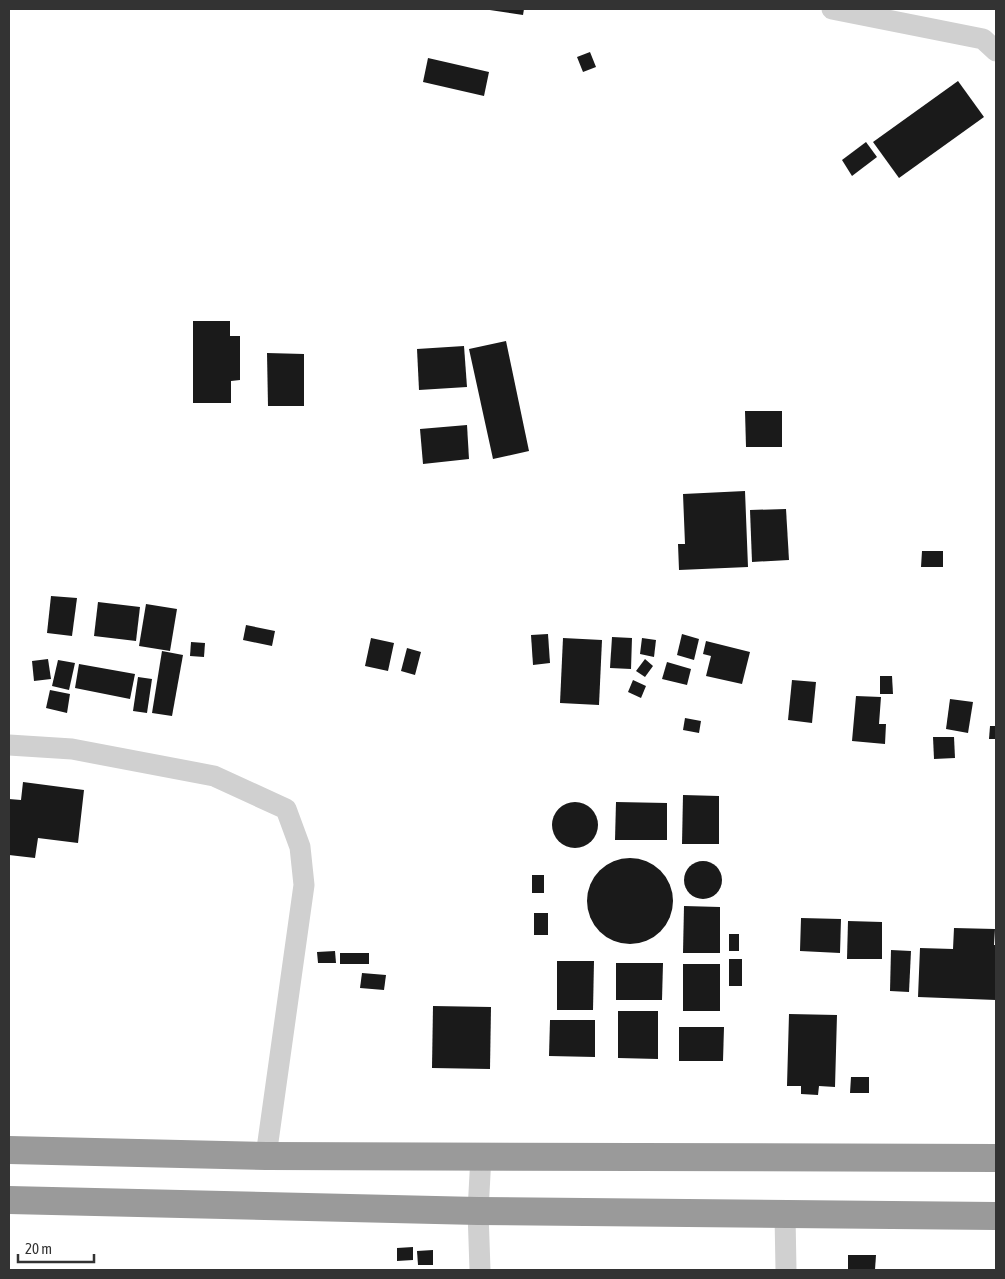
<svg xmlns="http://www.w3.org/2000/svg" width="1005" height="1279" viewBox="0 0 1005 1279" font-family="'Asap Condensed',sans-serif">
<style>
.building{fill:#1a1a1a}
.lines{fill:none;stroke-linecap:round;stroke-linejoin:round}
.street{stroke:#d0d0d0;stroke-width:21}
.highway{stroke:#9a9a9a;stroke-width:28}
</style>
<rect width="100%" height="100%" fill="#fff"/>
<g class="building">
<polygon points="483,9 524,9 523,15"/>
<polygon points="590,52 596,67 583,72 577,57"/>
<polygon points="428,58 489,72 484,96 423,82"/>
<polygon points="958,81 984,117 899,178 873,142"/>
<polygon points="866,142 877,157 852,176 842,160"/>
<polygon points="193,321 230,321 230,336 240,336 240,380 231,381 231,403 193,403"/>
<polygon points="506,341 529,451 493,459 469,349"/>
<polygon points="464,346 467,387 419,390 417,349"/>
<polygon points="267,353 304,354 304,406 268,406"/>
<polygon points="745,411 782,411 782,447 746,447"/>
<polygon points="467,425 469,459 423,464 420,429"/>
<polygon points="745,491 748,567 679,570 678,544 685,544 683,494"/>
<polygon points="786,509 789,560 752,562 750,510"/>
<polygon points="922,551 943,551 943,567 921,567"/>
<polygon points="51,596 77,598 72,636 47,633"/>
<polygon points="98,602 140,607 136,641 94,636"/>
<polygon points="146,604 177,609 170,651 139,646"/>
<polygon points="246,625 275,631 272,646 243,640"/>
<polygon points="548,634 550,663 533,665 531,635"/>
<polygon points="682,634 699,639 694,660 677,655"/>
<polygon points="612,637 632,638 631,669 610,668"/>
<polygon points="371,638 394,643 388,671 365,666"/>
<polygon points="563,638 602,640 599,705 560,703"/>
<polygon points="642,638 656,640 654,657 640,654"/>
<polygon points="706,641 750,652 742,684 706,676 711,656 703,654"/>
<polygon points="191,642 205,643 204,657 190,656"/>
<polygon points="407,648 421,652 415,675 401,671"/>
<polygon points="162,651 183,655 172,716 152,713"/>
<polygon points="48,659 51,679 34,681 32,661"/>
<polygon points="645,659 653,666 645,677 636,671"/>
<polygon points="58,660 75,663 69,690 52,686"/>
<polygon points="667,662 691,669 687,685 662,679"/>
<polygon points="79,664 135,674 130,699 75,688"/>
<polygon points="880,676 892,676 893,694 880,694"/>
<polygon points="138,677 152,679 147,713 133,711"/>
<polygon points="633,680 646,686 641,698 628,692"/>
<polygon points="792,680 816,682 812,723 788,720"/>
<polygon points="50,690 70,694 67,713 46,708"/>
<polygon points="856,696 881,697 879,724 886,724 885,744 852,741"/>
<polygon points="950,699 973,702 968,733 946,729"/>
<polygon points="685,718 701,721 699,733 683,730"/>
<polygon points="990,726 996,726 996,739 989,739"/>
<polygon points="933,737 954,737 955,758 934,759"/>
<polygon points="23,782 84,790 78,843 38,838 35,858 9,855 9,799 21,800"/>
<polygon points="683,795 719,796 719,844 682,844"/>
<circle cx="575" cy="825" r="23"/>
<polygon points="616,802 667,803 667,840 615,840"/>
<circle cx="630" cy="901" r="43"/>
<circle cx="703" cy="880" r="19"/>
<rect x="532" y="875" width="12" height="18"/>
<polygon points="684,906 720,907 720,953 683,953"/>
<rect x="534" y="913" width="14" height="22"/>
<polygon points="801,918 841,919 840,953 800,951"/>
<polygon points="848,921 882,922 882,959 847,959"/>
<polygon points="954,928 995,929 994,945 996,945 996,1000 918,997 920,948 953,949"/>
<rect x="729" y="934" width="10" height="17"/>
<polygon points="891,950 911,951 909,992 890,991"/>
<polygon points="335,951 336,963 318,963 317,952"/>
<rect x="340" y="953" width="29" height="11"/>
<rect x="729" y="959" width="13" height="27"/>
<polygon points="557,961 594,961 593,1010 557,1010"/>
<polygon points="616,963 663,963 662,1000 616,1000"/>
<rect x="683" y="964" width="37" height="47"/>
<polygon points="362,973 386,975 384,990 360,988"/>
<polygon points="433,1006 491,1007 490,1069 432,1068"/>
<polygon points="618,1011 658,1011 658,1059 618,1058"/>
<polygon points="789,1014 837,1015 835,1087 819,1086 818,1095 801,1094 801,1086 787,1086"/>
<polygon points="550,1020 595,1020 595,1057 549,1056"/>
<polygon points="679,1027 724,1027 723,1061 679,1061"/>
<polygon points="851,1077 869,1077 869,1093 850,1093"/>
<polygon points="413,1247 413,1260 397,1261 397,1248"/>
<polygon points="433,1250 433,1265 418,1265 417,1251"/>
<polygon points="848,1255 876,1255 875,1270 848,1270"/>
</g>
<g class="lines">
<g class="street">
<polyline points="832,9 983,39 996,51"/>
<polyline points="9,745 72,749 214,776 286,809 300,847 304,885 266,1156"/>
<polyline points="785,1215 786,1270"/>
<polyline points="480,1270 478,1211 481,1156"/>
</g>
<g class="highway">
<polyline points="9,1150 266,1156 996,1158"/>
<polyline points="9,1200 478,1211 996,1216"/>
</g>
</g>
<rect width="1005" height="1279" fill="none" stroke="#333333" stroke-width="20"/>
<path d="M18 1254v8h76v-8" fill="none" stroke="#333333" stroke-width="2.5"/>
<text x="25" y="1254" font-size="15" fill="#333333" stroke="#ffffff" stroke-width="4" paint-order="stroke">20 m</text>
</svg>
